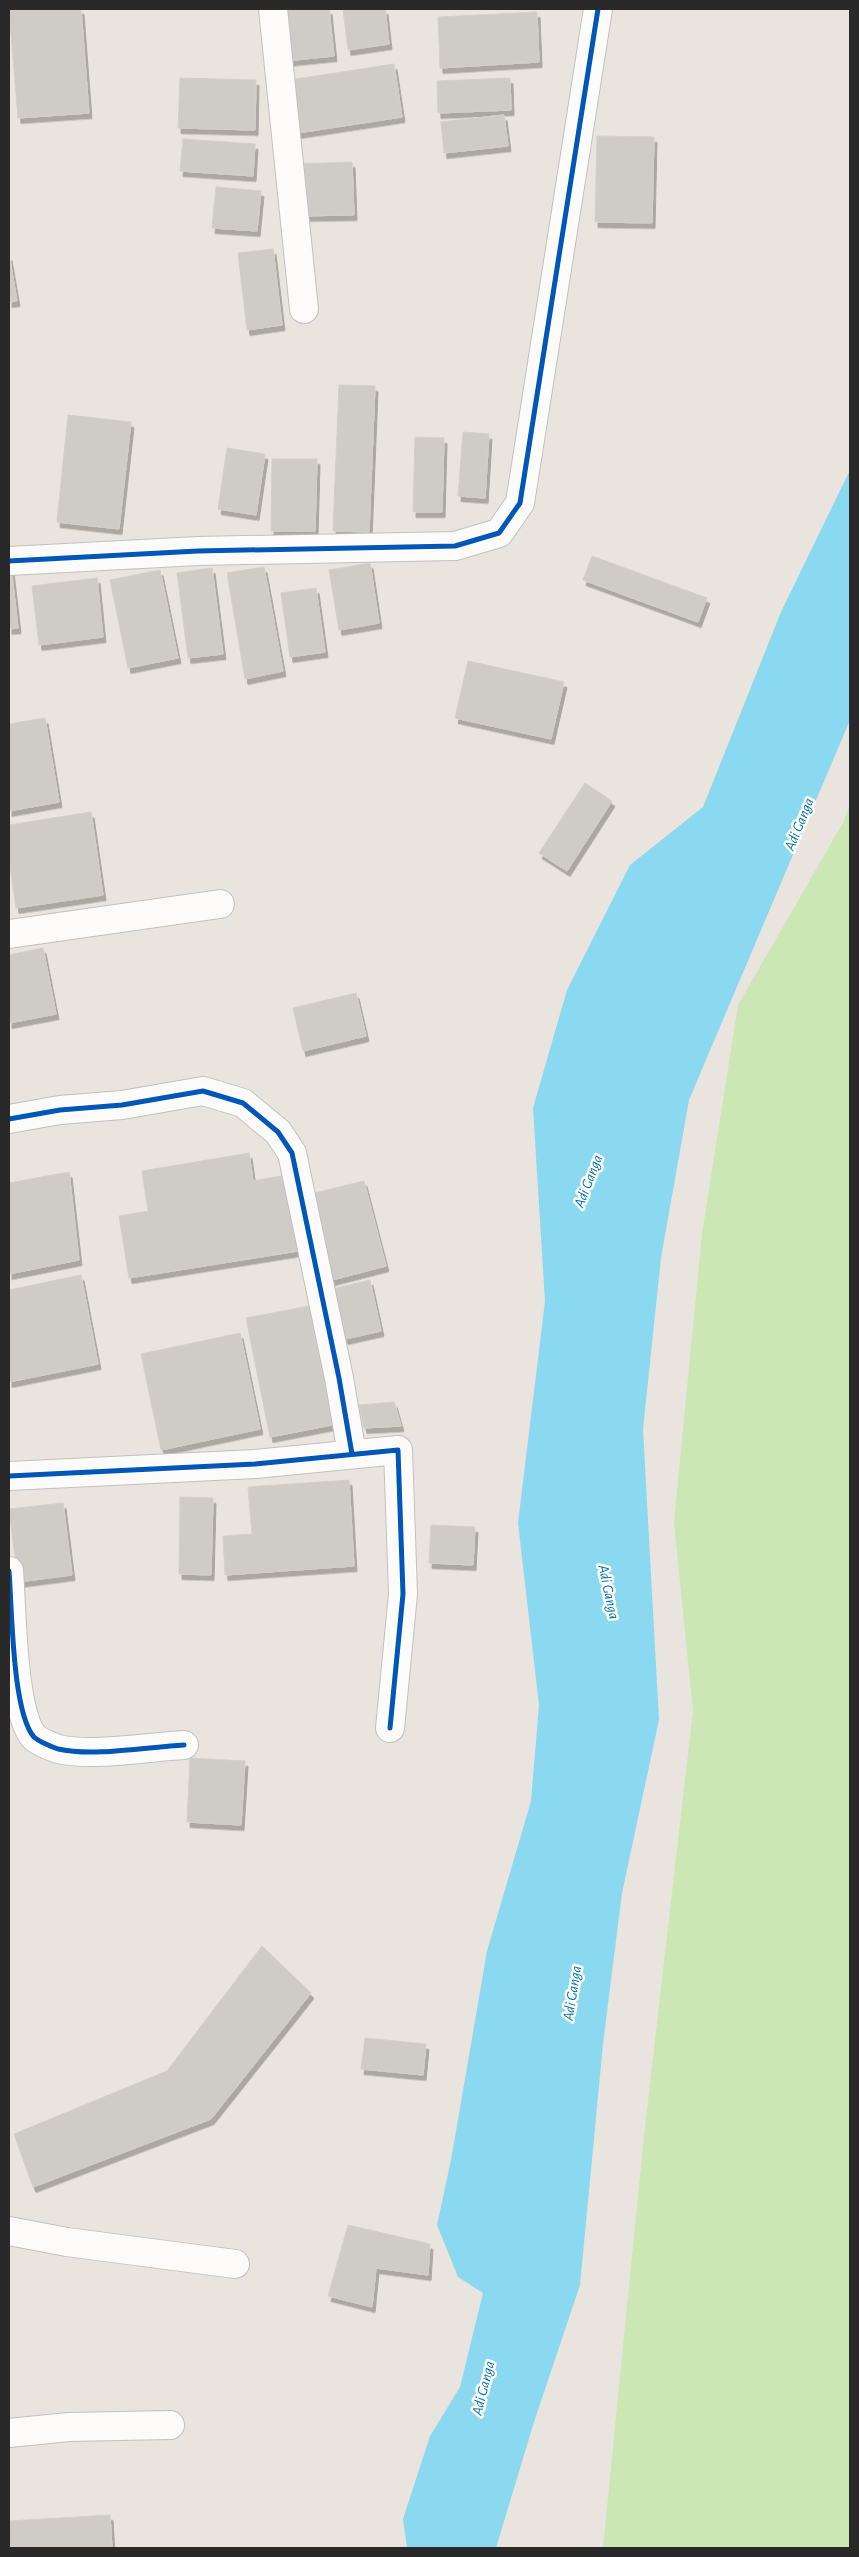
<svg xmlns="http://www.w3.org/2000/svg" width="859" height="2557" viewBox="0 0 859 2557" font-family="'Alegreya Sans',sans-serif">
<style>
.green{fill:#cae7b4}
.water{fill:#8bd9f1}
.building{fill:#cfccc8;stroke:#d3cfca;filter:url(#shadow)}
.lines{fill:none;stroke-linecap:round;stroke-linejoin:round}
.minor-casing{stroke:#c2c0c0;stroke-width:30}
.minor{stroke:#fcfbfa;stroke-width:28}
.cycleway-casing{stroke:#fff;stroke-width:8}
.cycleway{stroke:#0057b8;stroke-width:5}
.labels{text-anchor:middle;stroke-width:5;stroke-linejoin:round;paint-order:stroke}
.water-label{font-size:15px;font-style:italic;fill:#0271a5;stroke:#fff}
</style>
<defs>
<filter id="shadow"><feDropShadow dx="3" dy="5.5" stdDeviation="0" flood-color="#0004"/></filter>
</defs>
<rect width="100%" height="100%" fill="#e9e4de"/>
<polygon class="green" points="850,804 850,2548 603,2548 644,2136 693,1711 674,1522 702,1234 738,1005 844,821"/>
<polygon class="water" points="850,470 850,720 689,1100 661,1258 643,1429 659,1720 622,1893 603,2044 580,2285 534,2422 496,2548 407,2548 403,2519 430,2436 460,2387 483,2293 458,2277 437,2225 451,2160 487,1951 531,1801 539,1705 518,1523 545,1301 533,1108 567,990 630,865 703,807 781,612"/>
<g class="building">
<polygon points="9,9 81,9 89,113 18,118"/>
<polygon points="280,9 329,9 334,56 285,61"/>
<polygon points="343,9 385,9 389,44 348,50"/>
<polygon points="537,12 539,62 440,68 438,17"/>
<polygon points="394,64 402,117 291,134 283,81"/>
<polygon points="180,78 256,80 255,130 178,128"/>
<polygon points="510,78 511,110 438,113 437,81"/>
<polygon points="504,115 508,146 444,153 441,122"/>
<polygon points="597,136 654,137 652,223 595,222"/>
<polygon points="183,139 255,144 253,176 180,171"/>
<polygon points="352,162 354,215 297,216 296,164"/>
<polygon points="216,187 261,191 257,231 212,228"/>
<polygon points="273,249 282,325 247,330 238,253"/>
<polygon points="9,255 17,301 9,302"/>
<polygon points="339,385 375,386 369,532 333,531"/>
<polygon points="68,415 131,422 119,529 57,522"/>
<polygon points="463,432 489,434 485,498 458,496"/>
<polygon points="415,437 444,438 442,512 413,512"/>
<polygon points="227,448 265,454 256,515 218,509"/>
<polygon points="272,459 317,459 315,531 271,531"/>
<polygon points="592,556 707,598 698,622 583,580"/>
<polygon points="370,563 379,623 339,630 329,570"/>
<polygon points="9,567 11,567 18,628 9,629"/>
<polygon points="264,567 283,671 245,679 227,573"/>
<polygon points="212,568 223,654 188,658 177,573"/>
<polygon points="160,570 178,658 128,668 110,580"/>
<polygon points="97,578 103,637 39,645 32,586"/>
<polygon points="316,588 325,652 290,657 281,593"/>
<polygon points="468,661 564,682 551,739 455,718"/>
<polygon points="45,718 59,802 9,811 9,724"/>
<polygon points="585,783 612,801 567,871 539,853"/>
<polygon points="91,812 103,895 16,908 9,858 9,825"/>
<polygon points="43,948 56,1014 9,1023 9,955"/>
<polygon points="356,993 366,1036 303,1051 293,1008"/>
<polygon points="249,1153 253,1181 286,1175 298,1251 129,1278 119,1216 148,1211 142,1171"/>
<polygon points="69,1172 79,1260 9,1274 9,1183"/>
<polygon points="364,1181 386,1266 332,1280 310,1194"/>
<polygon points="81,1275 98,1364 9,1382 9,1290"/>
<polygon points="370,1280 381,1331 345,1339 333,1289"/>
<polygon points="309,1306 332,1425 270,1437 246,1318"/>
<polygon points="240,1333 260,1429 161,1450 141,1354"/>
<polygon points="394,1402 401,1426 364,1428 359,1405"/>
<polygon points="349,1480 354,1566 225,1575 223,1536 252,1534 248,1487"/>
<polygon points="180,1497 213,1498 211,1575 179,1574"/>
<polygon points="63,1503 72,1575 18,1582 9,1509"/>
<polygon points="431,1525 475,1527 473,1565 429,1563"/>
<polygon points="190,1758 245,1761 241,1825 187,1822"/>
<polygon points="262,1946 311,1993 211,2119 33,2187 14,2134 167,2071"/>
<polygon points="365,2038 426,2044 423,2075 361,2069"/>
<polygon points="348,2225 430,2244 428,2275 376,2268 372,2307 328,2296"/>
<polygon points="110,2515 112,2548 9,2548 9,2521"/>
</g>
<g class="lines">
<defs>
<g id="minor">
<polyline points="273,9 304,309"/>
<polyline points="9,561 198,551 455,546 499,533 520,503 598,9"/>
<polyline points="9,934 220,904"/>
<polyline points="9,1119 60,1110 122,1105 203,1091 243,1103 278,1132 292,1153 339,1378 352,1454"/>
<polyline points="9,1476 255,1464 398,1450 403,1594 390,1728"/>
<path d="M 9,1571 C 12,1607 12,1712 34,1737 C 38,1741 52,1747 58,1749 C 93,1757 147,1747 184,1745"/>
<polyline points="9,2231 67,2242 235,2264"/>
<polyline points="9,2433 69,2427 170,2425"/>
</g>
</defs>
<use href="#minor" class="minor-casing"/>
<use href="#minor" class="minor"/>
<defs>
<g id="cycleway">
<polyline points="9,561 198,551 455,546 499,533 520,503 598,9"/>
<polyline points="9,1119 60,1110 122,1105 203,1091 243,1103 278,1132 292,1153 339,1378 352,1454"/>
<polyline points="9,1476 255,1464 398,1450 403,1594 390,1728"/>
<path d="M 9,1571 C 12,1607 12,1712 34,1737 C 38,1741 52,1747 58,1749 C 93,1757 147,1747 184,1745"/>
</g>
</defs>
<use href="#cycleway" class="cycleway-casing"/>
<use href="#cycleway" class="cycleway"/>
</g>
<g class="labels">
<g class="water-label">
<text transform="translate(799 824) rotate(-68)" y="5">Adi Ganga</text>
<text transform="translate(588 1181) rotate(-69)" y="5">Adi Ganga</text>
<text transform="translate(609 1592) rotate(78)" y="5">Adi Ganga</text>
<text transform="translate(572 1993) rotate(-81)" y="5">Adi Ganga</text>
<text transform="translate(483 2388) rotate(-76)" y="5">Adi Ganga</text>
</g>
</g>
<rect width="859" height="2557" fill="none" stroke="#292929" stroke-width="20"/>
</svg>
